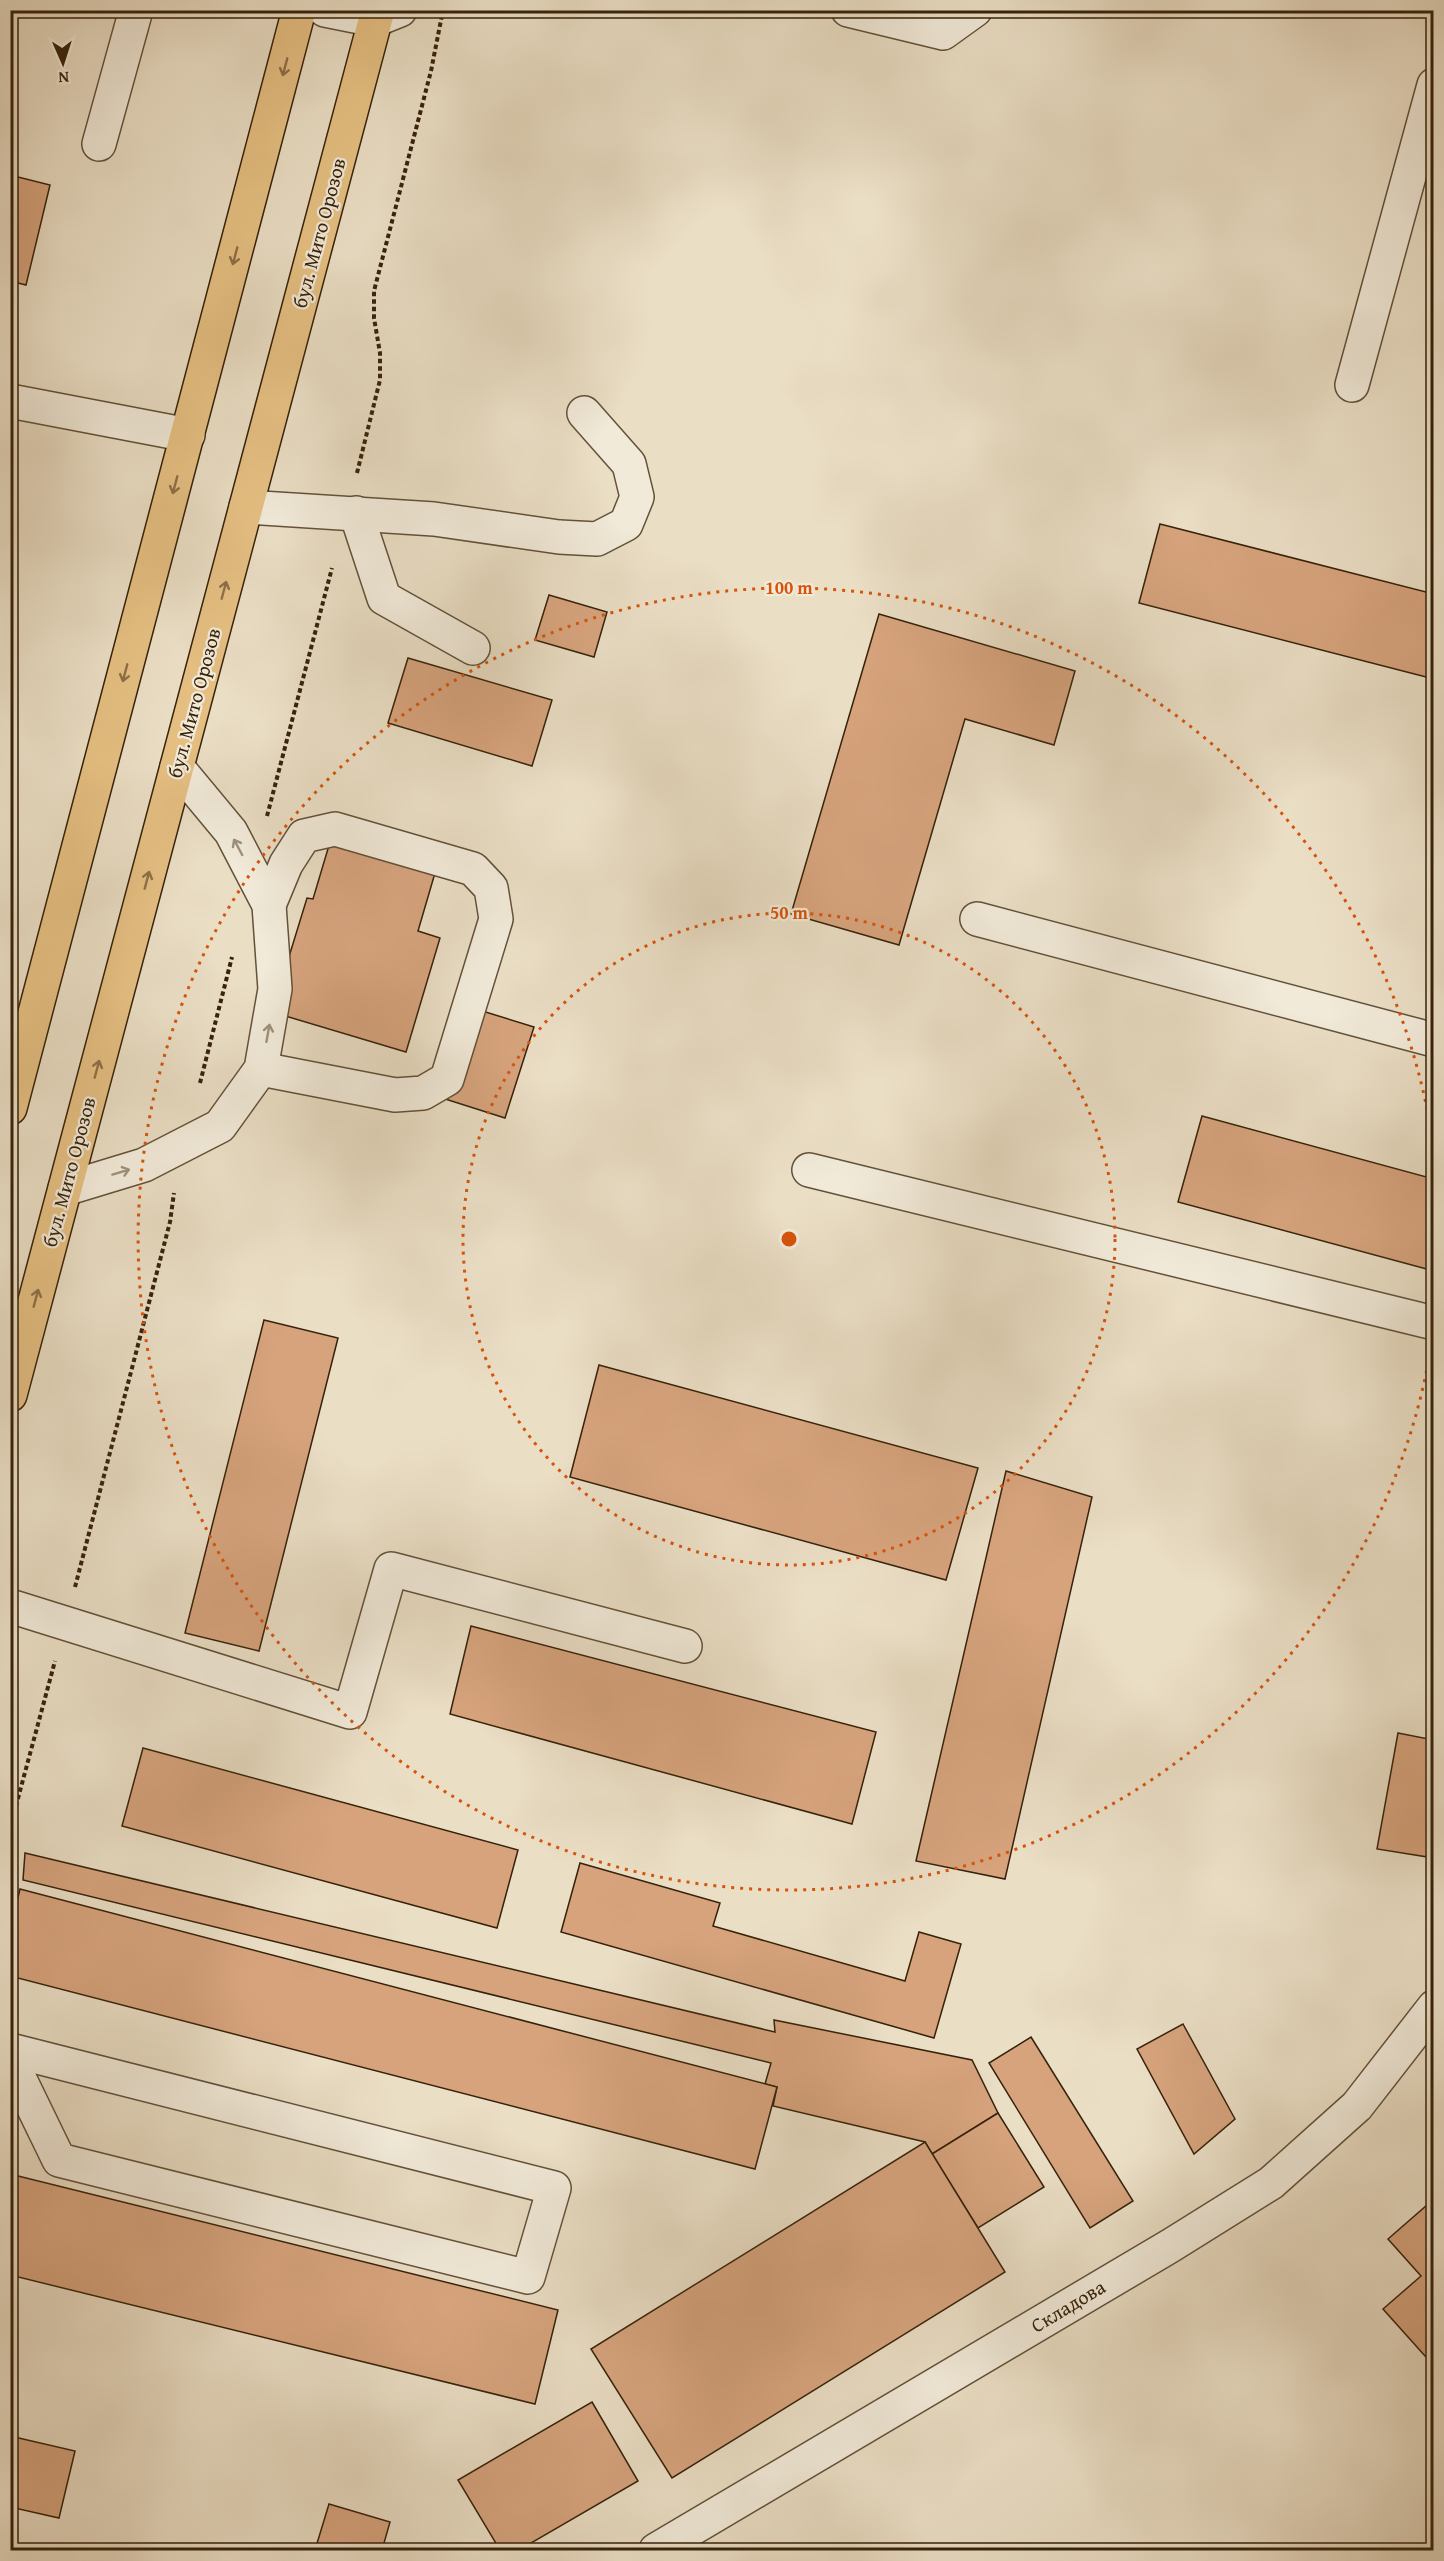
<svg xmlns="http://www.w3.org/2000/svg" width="1444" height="2561" viewBox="0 0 1444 2561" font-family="'Gentium Book Plus',serif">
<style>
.building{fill:#d6a37d;stroke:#36220a;stroke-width:1.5}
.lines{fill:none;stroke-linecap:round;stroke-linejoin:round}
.minor-casing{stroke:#635139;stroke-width:36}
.major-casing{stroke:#36220a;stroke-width:36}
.path{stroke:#36220a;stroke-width:4;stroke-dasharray:4.5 3;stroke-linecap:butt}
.minor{stroke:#f1ead9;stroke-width:33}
.major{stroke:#e5bf82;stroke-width:33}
.oneway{stroke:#8e7046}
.oneway2{stroke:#9d907c}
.ring{fill:none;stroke:#d6540c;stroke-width:3;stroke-dasharray:3 6}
.labels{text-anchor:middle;stroke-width:4.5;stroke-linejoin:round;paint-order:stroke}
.street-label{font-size:20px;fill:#36220a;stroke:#f1ead9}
.centre{fill:#d6540c;stroke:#f1ead9;stroke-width:3}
.ring-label{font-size:18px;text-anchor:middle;font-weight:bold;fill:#d6540c;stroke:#f1ead9;stroke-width:4.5;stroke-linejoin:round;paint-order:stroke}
</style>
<rect width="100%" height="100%" fill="#eadec5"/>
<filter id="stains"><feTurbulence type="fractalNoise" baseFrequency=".00333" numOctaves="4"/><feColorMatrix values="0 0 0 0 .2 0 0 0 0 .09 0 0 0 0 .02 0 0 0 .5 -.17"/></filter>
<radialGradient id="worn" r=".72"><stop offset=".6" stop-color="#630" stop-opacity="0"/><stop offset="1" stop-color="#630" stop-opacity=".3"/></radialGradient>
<g class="building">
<polygon points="10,175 50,185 26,285 10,281"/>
<polygon points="1160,524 1434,594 1434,679 1139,603"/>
<polygon points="549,595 607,612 594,657 535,640"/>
<polygon points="879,614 1075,671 1054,745 965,719 899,945 791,914"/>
<polygon points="408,658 552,700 532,766 388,723"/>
<polygon points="330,842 435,873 418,931 440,938 406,1052 272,1012 307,898 313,899"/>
<polygon points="463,1005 534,1027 505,1118 442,1098"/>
<polygon points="1202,1116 1434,1179 1434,1271 1178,1202"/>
<polygon points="264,1320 338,1338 259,1651 185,1633"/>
<polygon points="599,1365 978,1468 946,1580 570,1477"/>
<polygon points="1006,1471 1092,1497 1005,1879 916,1861"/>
<polygon points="471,1626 876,1732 852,1824 450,1714"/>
<polygon points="1398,1733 1434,1740 1434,1858 1377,1849"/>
<polygon points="143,1748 518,1850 497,1928 122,1826"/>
<polygon points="25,1853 775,2032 774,2020 972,2060 998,2113 932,2154 925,2142 773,2106 777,2087 765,2084 771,2063 23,1880"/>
<polygon points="580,1863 720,1903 713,1926 905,1981 919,1932 961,1944 934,2038 561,1932"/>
<polygon points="20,1889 777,2087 755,2169 10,1976 10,1930"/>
<polygon points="1183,2024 1235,2119 1194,2154 1137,2049"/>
<polygon points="1031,2037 1133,2201 1090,2228 989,2063"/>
<polygon points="998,2113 1044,2187 978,2228 932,2154"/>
<polygon points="925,2142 1005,2272 672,2478 591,2349"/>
<polygon points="10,2174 558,2310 535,2404 10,2275"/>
<polygon points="1434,2199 1434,2366 1383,2309 1421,2276 1388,2239"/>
<polygon points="592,2402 638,2481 519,2550 500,2550 458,2480"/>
<polygon points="10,2436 75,2451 59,2518 10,2507"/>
<polygon points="329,2504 390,2522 382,2550 315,2550"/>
</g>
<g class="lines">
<defs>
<g id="minor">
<polyline points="325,10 375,20 400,10"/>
<polyline points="848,10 943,33 975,10"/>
<polyline points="99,144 136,10"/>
<polyline points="1352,385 1434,85"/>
<polyline points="10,401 188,435"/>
<polyline points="246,507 434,519 559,537 597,539 626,524 637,497 629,464 584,413"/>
<polyline points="356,513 384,598 473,648"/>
<polyline points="977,919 1434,1040"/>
<polyline points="261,1069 395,1095 423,1093 447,1079 496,919 491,888 473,869 335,829 304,836 286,864 269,905"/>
<polyline points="809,1170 1434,1323"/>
<polyline points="65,1189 144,1165 220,1126 261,1069 275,989 269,905 231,832 177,767"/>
<polyline points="10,1606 350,1712 391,1569 685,1646"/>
<polyline points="10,2050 554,2188 528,2277 59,2160 10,2059"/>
<polyline points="656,2550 1170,2246 1271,2183 1357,2106 1434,2007"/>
</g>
<g id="major">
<polyline points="10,1108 299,10"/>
<polyline points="10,1395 378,10"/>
</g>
</defs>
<use href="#minor" class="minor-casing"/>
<use href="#major" class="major-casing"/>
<g class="path">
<polyline points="357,473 380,380 380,353 374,318 374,291 431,71 443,10"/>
<polyline points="267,816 332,568"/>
<polyline points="200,1083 232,957"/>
<polyline points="75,1587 170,1222 174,1193"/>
<polyline points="10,1828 55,1661"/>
</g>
<use href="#minor" class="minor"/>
<use href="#major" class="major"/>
</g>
<defs><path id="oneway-shaft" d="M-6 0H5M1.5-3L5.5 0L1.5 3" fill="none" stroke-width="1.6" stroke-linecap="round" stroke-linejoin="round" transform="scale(1.5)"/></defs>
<g class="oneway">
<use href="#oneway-shaft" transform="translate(285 67) rotate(105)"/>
<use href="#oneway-shaft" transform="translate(235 256) rotate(105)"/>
<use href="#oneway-shaft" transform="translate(175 485) rotate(105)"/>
<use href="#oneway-shaft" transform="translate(224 590) rotate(-75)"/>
<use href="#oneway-shaft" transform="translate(125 673) rotate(105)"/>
<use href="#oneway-shaft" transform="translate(147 880) rotate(-75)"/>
<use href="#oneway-shaft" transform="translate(97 1069) rotate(-75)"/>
<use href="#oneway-shaft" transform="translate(36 1298) rotate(-75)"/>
</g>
<g class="oneway2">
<use href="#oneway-shaft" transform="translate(238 847) rotate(-118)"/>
<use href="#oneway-shaft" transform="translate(268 1033) rotate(-80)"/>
<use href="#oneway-shaft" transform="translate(121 1172) rotate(-17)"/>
</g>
<g class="ring">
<circle cx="789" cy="1239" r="326"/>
<path d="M1433 1335A651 651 0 1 1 1433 1143"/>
</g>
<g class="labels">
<g class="street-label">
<text transform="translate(319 233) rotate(-75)" y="7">бул. Мито Орозов</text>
<text transform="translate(194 703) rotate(-75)" y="7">бул. Мито Орозов</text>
<text transform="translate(69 1172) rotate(-75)" y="7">бул. Мито Орозов</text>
<text transform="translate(1068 2306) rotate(-31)" y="7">Складова</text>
</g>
</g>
<circle cx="789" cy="1239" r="9" class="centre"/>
<g class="ring-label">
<text x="789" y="594">100 m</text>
<text x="789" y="919">50 m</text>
</g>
<rect width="1444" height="2561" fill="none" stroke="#eadec5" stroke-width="36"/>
<rect x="12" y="12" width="1420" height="2537" fill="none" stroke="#36220a" stroke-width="3"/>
<rect x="18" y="18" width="1408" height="2525" fill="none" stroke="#36220a" stroke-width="1.5"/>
<g transform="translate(63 63) rotate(177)" stroke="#f1ead9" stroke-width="4.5" paint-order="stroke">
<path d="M0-4.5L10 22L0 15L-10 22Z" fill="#36220a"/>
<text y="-9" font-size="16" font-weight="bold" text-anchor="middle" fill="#36220a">N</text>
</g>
<rect width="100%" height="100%" filter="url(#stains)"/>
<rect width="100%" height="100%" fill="url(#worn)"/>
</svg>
